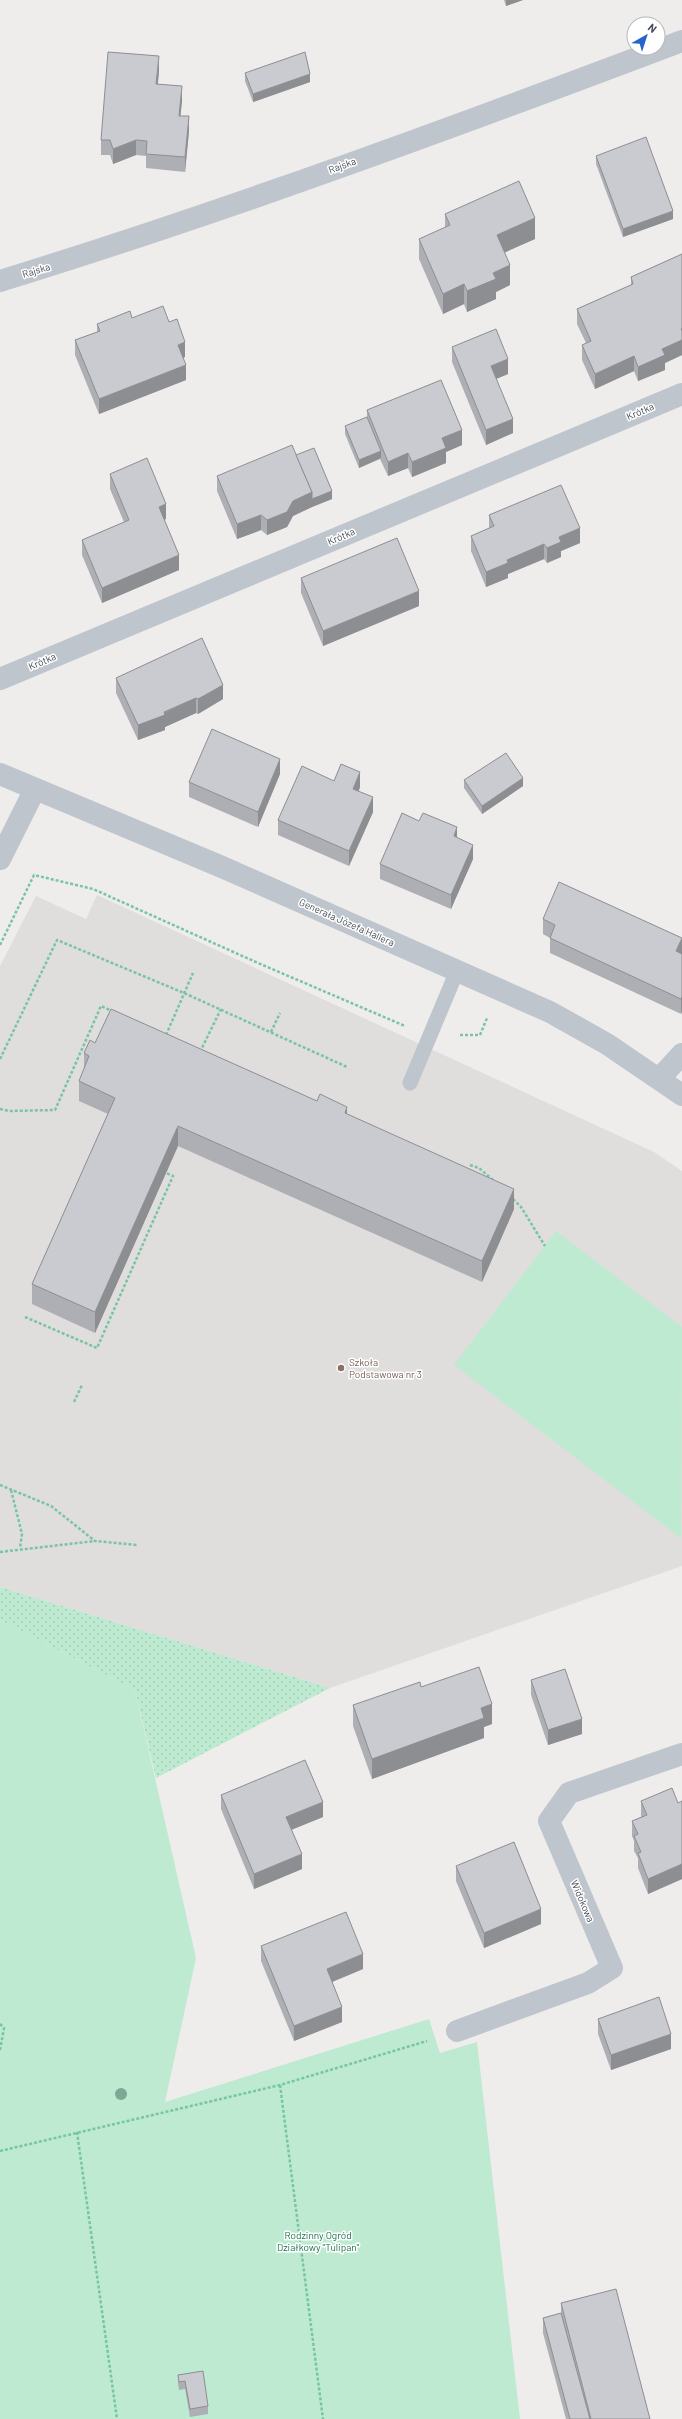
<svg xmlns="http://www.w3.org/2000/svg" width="682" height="2419" viewBox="0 0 682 2419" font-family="Barlow,sans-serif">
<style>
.education{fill:#e0dddd}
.grass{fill:url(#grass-dots)}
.garden{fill:#bdead1}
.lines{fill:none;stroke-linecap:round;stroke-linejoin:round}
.path{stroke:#78c5a4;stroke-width:2.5;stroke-dasharray:3 2;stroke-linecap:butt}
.service{stroke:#bec5cd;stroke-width:15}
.minor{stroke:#bec5cd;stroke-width:22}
.tertiary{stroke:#bec5cd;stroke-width:22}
.tree{fill:#7ca995}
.wall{fill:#aeafb4}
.shaded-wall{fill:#8d8e92}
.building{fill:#cacbd1;stroke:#8d8e92}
.education-dot{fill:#8d6e63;stroke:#fff;stroke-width:1.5}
.labels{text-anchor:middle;stroke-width:3;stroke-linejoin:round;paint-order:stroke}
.street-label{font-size:10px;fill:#464e58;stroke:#fff}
.education-label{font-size:10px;fill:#785e54;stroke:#fff;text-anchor:start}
.park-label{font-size:10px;fill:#1e724e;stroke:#fff}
</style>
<defs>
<pattern id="grass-dots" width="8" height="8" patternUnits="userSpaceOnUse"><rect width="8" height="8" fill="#bdead1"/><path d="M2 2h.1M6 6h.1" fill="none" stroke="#a4cab6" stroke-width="1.8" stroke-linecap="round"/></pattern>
</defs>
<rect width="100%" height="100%" fill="#efecec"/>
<polygon class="education" points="97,895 654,1152 682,1171 682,1566 330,1688 0,1587 0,966 36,896 86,919"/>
<polygon class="grass" points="0,1587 330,1688 156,1778 135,1690 0,1620"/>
<g class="garden">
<polygon points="556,1231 682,1327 681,1538 454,1365"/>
<polygon points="0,1620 135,1690 196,1958 165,2102 429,2019 440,2053 477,2042 520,2419 0,2419"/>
</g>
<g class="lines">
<g class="path">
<polyline points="0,945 34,875 93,889 258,963 405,1026"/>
<polyline points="271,1032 280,1013"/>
<polyline points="166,1035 193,973"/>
<polyline points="460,1035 480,1035 487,1018"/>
<polyline points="200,1052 221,1009"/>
<polyline points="0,1059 57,940 184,993 347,1067"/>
<polyline points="0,1109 9,1111 55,1110 101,1006 112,1011"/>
<polyline points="470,1165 479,1168 493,1180"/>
<polyline points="513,1199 521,1207 545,1246"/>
<polyline points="25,1317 97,1348 173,1176 166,1173"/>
<polyline points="74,1402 82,1385"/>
<polyline points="0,1485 51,1506 95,1541 137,1545"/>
<polyline points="11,1490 22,1534 20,1548"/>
<polyline points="0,1552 95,1541"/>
<polyline points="0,2024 4,2028 0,2050"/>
<polyline points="280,2085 323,2419"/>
<polyline points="77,2132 117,2419"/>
<polyline points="0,2151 280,2085 427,2041"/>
</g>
<polyline class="service" points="410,1083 457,971"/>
<g class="minor">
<path d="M 0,281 C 230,210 457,126 682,41"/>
<polyline points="0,679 682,394"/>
<polyline points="0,859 35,789"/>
<polyline points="660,1078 682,1054"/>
<polyline points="457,2031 588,1983 612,1968 549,1821 569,1793 682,1754"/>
</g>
<polyline class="tertiary" points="0,774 222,867 550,1012 607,1044 682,1095"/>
</g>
<circle class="tree" cx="121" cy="2094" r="6"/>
<g class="wall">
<polygon points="504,0 523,0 506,6"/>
<polygon points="159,71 158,84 182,101 180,116 189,131 185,172 146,168 146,156 136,155 113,164 110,155 101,155 101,140"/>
<polygon points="245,73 310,82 253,102 245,81"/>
<polygon points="596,156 673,219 623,237 596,164"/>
<polygon points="445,214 535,239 504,252 510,285 496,292 496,299 467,312 464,304 443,314 419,259 419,239 445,228"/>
<polygon points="682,254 682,355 665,363 665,370 638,381 634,371 595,389 582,360 582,345 586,343 577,324 577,309 631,285 631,277"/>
<polygon points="132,318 169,322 185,357 183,358 186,380 99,414 75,355 75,340 97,332 97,324"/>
<polygon points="452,347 508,374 496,379 513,433 486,445 452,362"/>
<polygon points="367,410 462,445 446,452 446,463 412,477 408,468 388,476 380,459 359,468 345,434 345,426 367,417"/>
<polygon points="296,455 332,499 312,507 293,516 287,527 267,535 261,530 237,539 217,491 217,476"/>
<polygon points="110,474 166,519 164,520 179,570 102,603 82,555 82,540 124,522 110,489"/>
<polygon points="489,515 580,543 561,551 561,557 547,563 544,559 508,574 508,578 486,587 471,551 471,536 489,528"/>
<polygon points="301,578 419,606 323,646 301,593"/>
<polygon points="116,678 223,699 198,714 196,713 165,727 165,730 138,740 116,693"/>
<polygon points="280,774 258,827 189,797 189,782"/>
<polygon points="464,780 523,786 482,814 464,788"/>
<polygon points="334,781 360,787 359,791 373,812 349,866 278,835 278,820"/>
<polygon points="457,838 473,859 451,909 380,879 380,864"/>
<polygon points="543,919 682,953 682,1011 681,1014 550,953 550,938 543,934"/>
<polygon points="95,1043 317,1101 347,1114 514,1209 482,1282 178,1146 95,1333 32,1304 32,1284 108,1114 79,1101 79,1081 84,1069 84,1053"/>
<polygon points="531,1680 582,1734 548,1745 531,1695"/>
<polygon points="421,1687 492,1724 484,1727 484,1738 372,1779 353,1726 353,1705"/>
<polygon points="221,1795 323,1817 291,1830 302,1869 254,1889 221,1809"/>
<polygon points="641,1801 678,1803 682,1801 682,1879 648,1894 638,1868 638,1858 634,1851 634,1841 632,1836 632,1821 641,1817"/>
<polygon points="456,1866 541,1924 484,1948 456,1881"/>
<polygon points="261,1946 363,1969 332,1982 342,2022 294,2041 261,1961"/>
<polygon points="598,2019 671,2049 611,2070 598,2034"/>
<polygon points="561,2303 650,2419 566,2419 543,2333 543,2318 561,2313"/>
<polygon points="203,2371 208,2406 208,2414 190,2417 185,2389 179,2390 178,2383 178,2375"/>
</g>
<g class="shaded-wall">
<polygon points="506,0 523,0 506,6"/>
<polygon points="159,56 159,71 156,99 156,84"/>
<polygon points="310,74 310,82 253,102 253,94"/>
<polygon points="182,86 182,101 179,131 179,116"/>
<polygon points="189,116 189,131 185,172 185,157"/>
<polygon points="136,140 136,155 113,164 113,149"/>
<polygon points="673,211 673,219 623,237 623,229"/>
<polygon points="535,218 535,239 497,256 497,235"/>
<polygon points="510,265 510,285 496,292 496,299 467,312 467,291 493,273"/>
<polygon points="464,284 464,304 443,314 443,294"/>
<polygon points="682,328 682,355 665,363 665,370 638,381 638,367 662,349"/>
<polygon points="185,342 185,357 178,360 178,345"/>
<polygon points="634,356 634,371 595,389 595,374"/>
<polygon points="508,359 508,374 491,381 491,366"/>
<polygon points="186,365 186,380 99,414 99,399"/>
<polygon points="513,419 513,433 486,445 486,430"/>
<polygon points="462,430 462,445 446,452 446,463 412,477 412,462 442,438"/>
<polygon points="381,451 381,458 359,468 359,460"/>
<polygon points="408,453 408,468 388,476 388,462"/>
<polygon points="332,491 332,499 312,507 293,516 287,527 267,535 267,520 293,501 312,492"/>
<polygon points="166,504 166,519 159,522 159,507"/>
<polygon points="261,515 261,530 237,539 237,524"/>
<polygon points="580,528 580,543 561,551 561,557 547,563 547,548 559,537"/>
<polygon points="544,544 544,559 508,574 508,578 486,587 486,572 507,560"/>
<polygon points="179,555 179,570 102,603 102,588"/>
<polygon points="419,591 419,606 323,646 323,631"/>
<polygon points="223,685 223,699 198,714 198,699"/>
<polygon points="196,698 196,713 165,727 165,730 138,740 138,725"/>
<polygon points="280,759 280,774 258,827 258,812"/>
<polygon points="360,772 360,787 353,804 353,789"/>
<polygon points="523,778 523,786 482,814 482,806"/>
<polygon points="373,797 373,812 349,866 349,851"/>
<polygon points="457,827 457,842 454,836"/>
<polygon points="473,845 473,859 451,909 451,895"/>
<polygon points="682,938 682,953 676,966 676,951"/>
<polygon points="682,996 682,1011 681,1014 681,999"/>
<polygon points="347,1107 347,1127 345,1113"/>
<polygon points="178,1126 178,1146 95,1333 95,1312"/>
<polygon points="514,1189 514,1209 482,1282 482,1261"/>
<polygon points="492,1704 492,1724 484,1727 484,1738 372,1779 372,1759 481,1708"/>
<polygon points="582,1719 582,1734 548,1745 548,1730"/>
<polygon points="323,1802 323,1817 286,1832 286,1817"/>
<polygon points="302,1854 302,1869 254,1889 254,1874"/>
<polygon points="682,1864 682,1879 648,1894 648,1879"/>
<polygon points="541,1909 541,1924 484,1948 484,1933"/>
<polygon points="363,1954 363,1969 327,1984 327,1969"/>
<polygon points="342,2007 342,2022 294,2041 294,2026"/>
<polygon points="671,2034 671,2049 611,2070 611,2055"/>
</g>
<g class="building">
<polygon points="108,52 159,56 156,84 182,86 179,116 189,116 185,157 146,154 147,141 136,140 113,149 110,140 101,140"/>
<polygon points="305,52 310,74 253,94 245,73"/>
<polygon points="646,137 673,211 623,229 596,156"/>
<polygon points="519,181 535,218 497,235 510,265 493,273 496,279 467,291 464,284 443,294 419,239 450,225 445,214"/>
<polygon points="682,254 682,328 681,329 682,331 682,340 662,349 665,355 638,367 634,356 595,374 582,345 591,341 577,309 633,284 631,277"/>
<polygon points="163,306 169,322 177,319 185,342 178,345 186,365 99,399 75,340 100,331 97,324 130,311 132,318"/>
<polygon points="496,329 508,359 491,366 513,419 486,430 452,347"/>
<polygon points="441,380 462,430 442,438 446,448 412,462 408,453 388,462 367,410"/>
<polygon points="367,417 381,451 359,460 345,426"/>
<polygon points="292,445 312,492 293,501 287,512 267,520 261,515 237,524 217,476"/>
<polygon points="314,448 332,491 312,499 312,492 296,455"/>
<polygon points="147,458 166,504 159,507 179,555 102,588 82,540 129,520 110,474"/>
<polygon points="561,485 580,528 559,537 561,542 547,548 544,544 507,560 508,563 486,572 471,536 494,526 489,515"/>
<polygon points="397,538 419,591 323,631 301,578"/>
<polygon points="202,638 223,685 198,699 196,698 164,712 165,715 138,725 116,678"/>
<polygon points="212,729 280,759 258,812 189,782"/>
<polygon points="506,753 523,778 482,806 464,780"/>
<polygon points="341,764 360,772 353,789 373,797 349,851 278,820 302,766 334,781"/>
<polygon points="402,813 419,821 423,813 457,827 454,836 473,845 451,895 380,864"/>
<polygon points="559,882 682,938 676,951 682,954 682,996 681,999 550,938 555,925 543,919"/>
<polygon points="111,1009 317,1101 320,1094 347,1107 345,1113 514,1189 482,1261 178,1126 95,1312 32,1284 115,1098 79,1081 89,1056 84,1053 90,1040 95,1043"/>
<polygon points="479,1667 492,1704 481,1708 484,1718 372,1759 353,1705 420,1682 421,1687"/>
<polygon points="565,1669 582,1719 548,1730 531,1680"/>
<polygon points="305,1760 323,1802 286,1817 302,1854 254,1874 221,1795"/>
<polygon points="672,1788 678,1803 682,1801 682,1864 648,1879 638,1853 641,1852 634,1836 638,1834 632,1821 647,1815 641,1801"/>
<polygon points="514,1842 541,1909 484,1933 456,1866"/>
<polygon points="346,1912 363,1954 327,1969 342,2007 294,2026 261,1946"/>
<polygon points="659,1997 671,2034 611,2055 598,2019"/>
<polygon points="616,2289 650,2419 591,2419 561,2303"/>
<polygon points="561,2313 590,2419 570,2419 543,2318"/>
<polygon points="203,2371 208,2406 190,2409 185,2381 179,2382 178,2375"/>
</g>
<circle class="education-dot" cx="341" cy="1368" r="4"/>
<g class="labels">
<g class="street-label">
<text transform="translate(342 165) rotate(-20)" y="4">Rajska</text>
<text transform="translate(36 270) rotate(-17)" y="4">Rajska</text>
<text transform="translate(640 411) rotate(-23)" y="4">Krótka</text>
<text transform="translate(341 536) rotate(-23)" y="4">Krótka</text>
<text transform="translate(42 661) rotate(-23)" y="4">Krótka</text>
<text transform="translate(347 922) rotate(24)" y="4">Generała Józefa Hallera</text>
<text transform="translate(583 1901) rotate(67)" y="4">Widokowa</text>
</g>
<g class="education-label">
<text x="349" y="1366">Szkoła<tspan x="349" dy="12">Podstawowa nr 3</tspan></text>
</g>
<g class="park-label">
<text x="318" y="2239">Rodzinny Ogród<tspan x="318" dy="12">Działkowy "Tulipan"</tspan></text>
</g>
</g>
<g transform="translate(646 36) rotate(39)"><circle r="19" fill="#ffffff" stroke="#b5b8bc"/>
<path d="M0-3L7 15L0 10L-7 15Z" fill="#2764ce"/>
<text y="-6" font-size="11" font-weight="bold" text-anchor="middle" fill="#464e58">N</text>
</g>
</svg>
